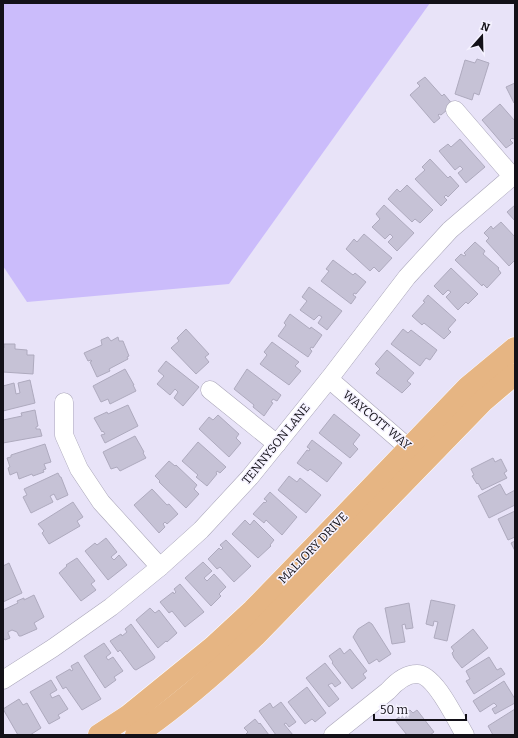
<svg xmlns="http://www.w3.org/2000/svg" width="518" height="738" viewBox="0 0 518 738" font-family="Bitter,serif">
<style>
.green{fill:#cbbcfb}
.building{fill:#c6c2d6;stroke:#aeaabe}
.lines{fill:none;stroke-linecap:round;stroke-linejoin:round}
.minor-casing{stroke:#aaa6b9;stroke-width:19}
.major-casing{stroke:#fff;stroke-width:23}
.minor{stroke:#fff;stroke-width:18}
.major{stroke:#e6b583;stroke-width:22}
.labels{text-anchor:middle;stroke-width:3;stroke-linejoin:round;paint-order:stroke}
.street-label{font-size:12px;fill:#131118;stroke:#f5f2ff}
</style>
<rect width="100%" height="100%" fill="#e8e3f8"/>
<polygon class="green" points="3,3 430,3 229,284 27,302 3,266"/>
<g class="building">
<polygon points="477,59 489,63 479,95 474,93 472,100 455,94 465,60 475,63"/>
<polygon points="425,77 442,96 444,94 453,105 441,115 439,114 438,115 440,118 434,123 410,95 420,86 417,83"/>
<polygon points="515,83 515,102 514,103 506,87"/>
<polygon points="500,104 514,120 515,120 515,138 513,139 512,138 510,140 513,143 506,148 482,120"/>
<polygon points="460,139 485,167 466,183 458,173 463,169 460,166 455,170 439,151 448,144 451,147"/>
<polygon points="430,159 448,178 450,176 459,186 448,197 446,195 444,197 447,200 441,206 415,179 425,170 422,167"/>
<polygon points="407,185 433,210 420,223 415,219 412,222 388,199 397,189 400,192"/>
<polygon points="384,205 414,233 397,251 388,242 393,237 390,234 385,239 372,227 380,219 376,214"/>
<polygon points="515,205 515,221 507,212"/>
<polygon points="501,222 515,237 515,260 509,266 486,241 489,238 484,233 491,226 493,229"/>
<polygon points="364,234 392,258 379,272 374,267 370,271 346,249 354,239 357,242"/>
<polygon points="475,242 485,251 483,254 499,268 498,269 501,273 487,288 483,284 482,286 455,260 461,254 464,256 466,255 464,253"/>
<polygon points="333,260 353,275 355,273 366,282 356,294 354,293 353,295 356,297 351,304 321,281 329,271 326,269"/>
<polygon points="451,268 478,294 468,304 466,302 458,310 446,297 451,292 448,290 443,295 434,286"/>
<polygon points="309,287 342,311 327,330 318,323 322,317 319,315 314,320 300,310 307,301 302,297"/>
<polygon points="428,295 456,320 448,329 451,332 444,339 424,323 422,325 412,316 425,302 423,301"/>
<polygon points="290,314 310,329 311,327 322,335 313,348 311,347 310,349 312,351 308,357 278,336 286,325 284,323"/>
<polygon points="186,329 209,354 205,357 209,362 196,374 171,348 179,341 177,338"/>
<polygon points="403,329 408,333 411,330 437,350 430,360 426,358 420,366 391,344"/>
<polygon points="108,337 111,341 118,337 119,341 123,341 129,356 127,357 128,359 109,369 110,371 97,377 90,362 92,361 91,360 88,361 84,353 102,345 101,340"/>
<polygon points="272,342 299,362 295,366 301,371 289,385 260,364 267,355 264,352"/>
<polygon points="4,344 15,344 15,349 27,350 27,355 34,355 33,374 3,372 3,348 4,348"/>
<polygon points="387,350 414,373 407,381 411,384 402,393 376,373 380,369 375,364"/>
<polygon points="166,361 199,387 183,406 174,398 178,392 175,389 170,395 157,384 164,376 158,371"/>
<polygon points="125,369 134,385 133,385 136,391 110,404 108,399 101,402 93,386"/>
<polygon points="247,369 281,395 277,401 273,399 271,402 273,403 264,416 253,407 254,405 234,389"/>
<polygon points="30,380 35,403 3,411 3,386 14,383 16,394 20,393 18,383"/>
<polygon points="128,405 138,426 105,443 101,435 105,434 103,431 102,432 94,418 107,412 108,414"/>
<polygon points="35,410 38,426 36,427 36,429 40,429 42,436 3,443 3,420 22,416 21,413"/>
<polygon points="334,414 360,435 353,444 358,449 350,458 319,433"/>
<polygon points="218,415 239,434 236,438 241,443 229,457 199,429 209,417 213,420"/>
<polygon points="135,436 144,452 143,453 146,458 120,471 117,467 111,469 103,452"/>
<polygon points="312,440 342,463 327,482 310,469 308,471 297,463 307,450 309,451 310,449 307,447"/>
<polygon points="198,442 226,467 220,473 217,471 216,473 217,474 207,486 196,477 198,475 182,461"/>
<polygon points="45,444 51,462 44,464 46,469 43,470 44,472 33,476 32,474 19,479 17,472 10,475 8,468 10,467 7,458 11,457 11,455"/>
<polygon points="493,458 495,462 501,459 507,471 504,473 507,478 482,490 478,483 477,484 472,476 474,475 471,469"/>
<polygon points="169,461 175,466 176,465 197,485 194,489 199,494 186,508 159,482 160,481 155,476"/>
<polygon points="58,473 60,477 61,477 68,495 57,500 54,494 50,496 53,502 31,513 23,497 27,495 24,489"/>
<polygon points="289,476 297,482 300,478 321,495 306,513 278,490"/>
<polygon points="500,484 506,495 515,490 515,505 489,518 478,496"/>
<polygon points="152,489 167,505 169,504 178,514 167,524 165,522 163,524 165,527 159,533 134,505"/>
<polygon points="270,492 297,517 282,535 266,520 264,523 253,514 264,502 265,503 267,501 264,499"/>
<polygon points="73,502 83,517 77,521 80,526 49,544 42,533 44,531 38,524"/>
<polygon points="515,511 515,537 508,540 498,519"/>
<polygon points="245,520 250,525 254,520 274,540 270,545 271,546 258,558 232,534"/>
<polygon points="106,538 117,552 111,557 114,560 119,555 127,565 108,580 85,551 95,543 97,545"/>
<polygon points="226,540 251,566 234,582 220,567 217,569 208,559 219,548 221,550 223,548 220,545"/>
<polygon points="515,541 515,551 511,543"/>
<polygon points="77,558 95,581 91,584 96,590 81,601 59,573 67,566 66,565"/>
<polygon points="203,562 212,571 204,578 207,581 214,574 226,587 219,594 221,596 211,606 185,578"/>
<polygon points="9,563 22,593 3,602 3,566"/>
<polygon points="180,584 204,612 185,627 172,611 169,613 160,602 173,592 174,594 176,592 174,589"/>
<polygon points="34,595 44,617 34,623 37,629 21,636 19,636 17,632 12,630 8,632 8,633 10,638 5,640 3,637 3,610 18,603 17,601 24,598 24,600"/>
<polygon points="431,600 455,605 447,641 434,638 438,622 434,621 433,626 426,624"/>
<polygon points="409,603 413,628 406,629 405,624 402,625 405,642 392,644 385,608"/>
<polygon points="150,608 155,613 159,610 177,633 167,642 166,641 158,648 136,620"/>
<polygon points="369,622 372,624 391,654 379,662 377,659 369,664 353,637 358,629"/>
<polygon points="131,624 155,657 154,659 136,670 134,669 120,650 118,652 110,641 121,634 122,636 127,632 125,629"/>
<polygon points="473,629 488,648 462,668 454,658 452,653 454,651 451,647"/>
<polygon points="104,643 111,653 106,657 108,660 113,657 123,671 114,677 116,680 105,688 84,656"/>
<polygon points="340,648 344,654 350,649 367,671 363,674 366,678 352,689 332,663 333,662 329,656"/>
<polygon points="489,657 497,670 501,668 505,674 474,694 466,681 470,679 466,671"/>
<polygon points="78,662 101,699 82,710 66,687 63,689 56,677 70,669 71,671 73,670 71,666"/>
<polygon points="325,663 341,683 335,687 332,683 328,685 339,699 329,707 306,678"/>
<polygon points="51,680 57,690 50,694 52,698 59,695 68,709 58,715 60,718 49,724 30,692"/>
<polygon points="504,681 515,699 515,703 495,714 492,709 497,706 494,703 480,712 473,701"/>
<polygon points="307,687 326,713 315,722 312,719 305,724 288,702"/>
<polygon points="19,699 23,705 27,703 41,728 30,735 18,735 3,709"/>
<polygon points="281,702 296,722 289,727 286,723 284,724 293,735 276,735 259,711 270,703 273,708"/>
<polygon points="515,709 515,735 493,735 488,726"/>
<polygon points="410,710 413,713 417,710 434,732 430,735 407,735 395,720"/>
<polygon points="255,719 259,724 260,723 269,735 245,735 248,732 244,728"/>
</g>
<g class="lines">
<defs>
<g id="minor">
<polyline points="455,110 512,176"/>
<polyline points="329,379 419,457"/>
<polyline points="210,390 277,444"/>
<polyline points="64,402 64,435 79,469 101,502 160,567"/>
<polyline points="3,680 53,648 111,607 160,567 201,530 250,477 329,379 407,277 450,230 515,174"/>
<path d="M 333,735 L 388,691 C 395,683 405,674 417,674 C 435,674 456,720 465,735"/>
</g>
<g id="major">
<polyline points="99,735 128,716 213,647 253,610 290,572 468,387 515,348"/>
<path d="M 136,735 C 178,706 218,671 255,636 L 483,401 L 515,374"/>
</g>
</defs>
<use href="#minor" class="minor-casing"/>
<use href="#major" class="major-casing"/>
<use href="#minor" class="minor"/>
<use href="#major" class="major"/>
</g>
<g class="labels">
<g class="street-label">
<text transform="translate(377 420) rotate(40)" y="4">WAYCOTT WAY</text>
<text transform="translate(276 444) rotate(-51)" y="4">TENNYSON LANE</text>
<text transform="translate(313 548) rotate(-46)" y="4">MALLORY DRIVE</text>
</g>
</g>
<rect width="518" height="738" fill="none" stroke="#131118" stroke-width="8"/>
<g transform="translate(482 36) rotate(20)" stroke="#f5f2ff" stroke-width="3" paint-order="stroke">
<path d="M0-3L7 15L0 10L-7 15Z" fill="#131118"/>
<text y="-6" font-size="11" font-weight="bold" text-anchor="middle" fill="#131118">N</text>
</g>
<path d="M374 714v6h92v-6" fill="none" stroke="#131118" stroke-width="2"/>
<text x="380" y="714" font-size="12" fill="#131118" stroke="#f5f2ff" stroke-width="3" paint-order="stroke">50 m</text>
</svg>
